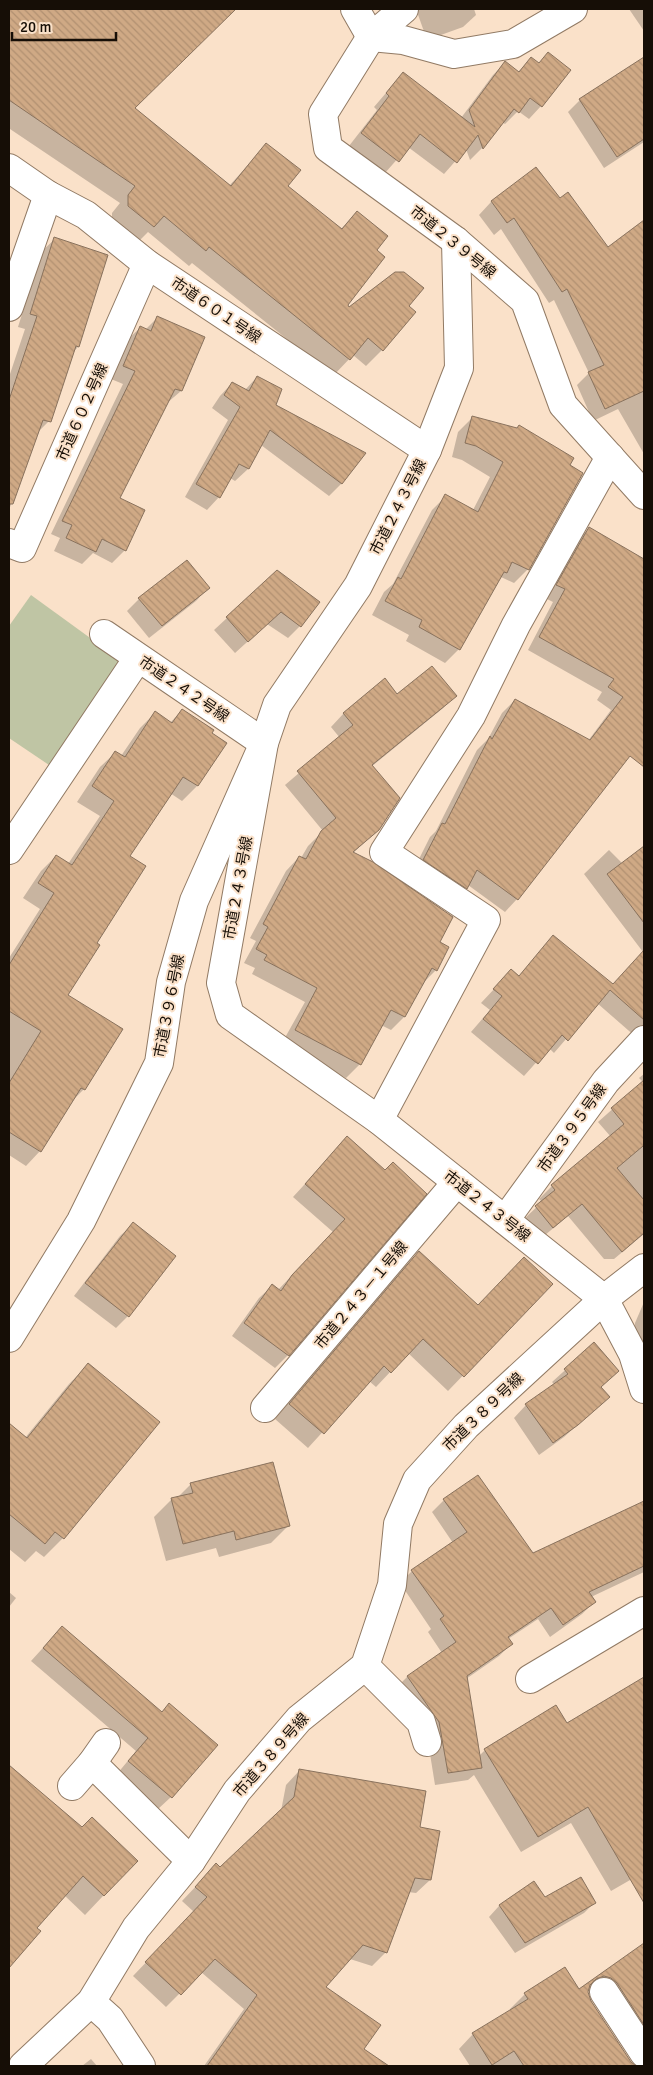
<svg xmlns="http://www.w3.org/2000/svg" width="653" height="2075" viewBox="0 0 653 2075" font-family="Signika,'Noto Sans JP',sans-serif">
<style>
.green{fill:#bfc5a4}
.shadow{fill:#0003}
.building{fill:url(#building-back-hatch);stroke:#89725d}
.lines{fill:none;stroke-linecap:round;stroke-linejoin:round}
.minor-casing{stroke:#917a64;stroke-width:30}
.minor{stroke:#fff;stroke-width:28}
.labels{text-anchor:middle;stroke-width:4;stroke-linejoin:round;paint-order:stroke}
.street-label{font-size:15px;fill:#160e06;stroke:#fae1c9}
</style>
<defs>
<pattern id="building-back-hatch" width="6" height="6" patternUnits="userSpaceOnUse" patternTransform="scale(1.25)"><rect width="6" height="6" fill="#cfa985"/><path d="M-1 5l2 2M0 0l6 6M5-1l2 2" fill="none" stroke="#b19071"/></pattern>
</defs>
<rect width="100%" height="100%" fill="#fae1c9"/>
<polygon class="green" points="31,595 126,664 52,767 9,738 9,626"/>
<g class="shadow">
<polygon points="9,9 38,10 39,9 234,9 134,108 229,186 267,144 286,187 340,230 357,212 375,250 346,305 349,309 407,306 382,350 366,366 353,355 333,376 192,263 189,266 148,232 137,243 112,222 112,213 120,203 10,129 9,132"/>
<polygon points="416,9 474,9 476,15 463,27 427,40"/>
<polygon points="629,9 644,9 644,31"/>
<polygon points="644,58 644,142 604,168 568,112 580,100"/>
<polygon points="531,59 538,64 569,70 541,106 529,119 518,111 505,124 502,122 482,148 470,160 466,149 444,174 408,147 385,173 349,146 377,110 374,107 403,73 461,118 493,75 505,63 518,72"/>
<polygon points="536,169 644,348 644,454 618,409 593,421 577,385 589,373 554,300 549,303 501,229 494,235 479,215 491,202"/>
<polygon points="644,222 644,279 618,244"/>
<polygon points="55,239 107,255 78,347 73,352 49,421 36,434 9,510 9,377 25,329 18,327 42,251"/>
<polygon points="157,318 203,338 181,391 167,403 119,499 125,550 112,563 93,553 82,564 54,551 60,538 51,534 123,384 111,379 127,340 140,328 145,330"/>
<polygon points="257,377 274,406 364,453 341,484 329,496 261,445 248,469 235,481 230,478 219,497 207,510 185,497 228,420 212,408 220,396 232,383 245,390"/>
<polygon points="472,418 581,473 528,569 514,583 501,577 498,580 459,649 445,663 406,641 409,635 372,615 384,592 393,584 432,510 446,496 473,510 490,477 462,460 452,457 458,432"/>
<polygon points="589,528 644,560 641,566 644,568 644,649 642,652 644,654 644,712 517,899 505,912 468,885 454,901 412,873 430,837 436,831 477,750 488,739 502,713 515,700 588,741 611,710 597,700 602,692 528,650 553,602 545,598 577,541"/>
<polygon points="277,572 300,626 288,638 267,624 235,653 214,630"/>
<polygon points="208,588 196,601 149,638 127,611 139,599"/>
<polygon points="397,696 455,696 442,709 371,767 378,830 353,853 438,943 436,970 422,984 404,1017 391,1030 381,1025 360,1064 346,1078 282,1043 305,1002 252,974 255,968 244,963 256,941 250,938 286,871 299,857 301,858 308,846 323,831 285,785 340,738 331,727 344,713"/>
<polygon points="182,710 210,733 225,743 197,786 182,801 170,793 129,856 61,996 9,965 9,958 40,909 23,898 41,871 56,856 68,864 100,816 77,802 100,767 116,752 121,756 140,728 155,713 170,723"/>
<polygon points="644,848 644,1044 597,1003 554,1053 549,1048 524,1076 471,1032 490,1010 481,1003 511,971 518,977 553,937 612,986 643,952 584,874 609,850 623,864"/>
<polygon points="9,996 110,1048 84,1089 69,1104 40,1151 26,1166 9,1155"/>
<polygon points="644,1074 644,1234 614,1259 604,1259 568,1216 539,1240 523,1220 542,1202 539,1199 552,1186 611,1137 598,1122 643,1082 639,1078"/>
<polygon points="347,1138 385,1172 288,1355 275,1368 232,1336 259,1298 272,1286 278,1290 333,1232 293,1197"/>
<polygon points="133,1224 128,1316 116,1328 74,1296 120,1236"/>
<polygon points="419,1252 478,1306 551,1284 448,1391 408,1353 376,1387 369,1381 308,1448 275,1419 404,1267"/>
<polygon points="644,1302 644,1357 634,1339 635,1323"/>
<polygon points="594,1344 618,1371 600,1388 608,1397 564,1437 539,1455 514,1418 526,1405 555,1385 552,1382"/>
<polygon points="88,1365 63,1538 44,1557 36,1551 25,1562 9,1549 9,1438 25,1438 69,1384"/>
<polygon points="191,1484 288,1526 271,1543 219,1557 216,1548 166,1561 154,1517 172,1499 177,1498"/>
<polygon points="444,1500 533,1555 638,1505 644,1518 644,1572 591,1597 594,1602 582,1614 550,1637 538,1619 508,1639 511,1644 499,1656 466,1679 479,1756 485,1750 566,1725 641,1680 644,1685 644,1872 611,1891 571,1823 521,1852 474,1775 468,1780 435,1785 427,1735 395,1689 407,1677 442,1653 428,1632 431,1629 400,1583 412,1571 453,1543 432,1512"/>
<polygon points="9,1592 16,1598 9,1607"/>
<polygon points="62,1627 161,1713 169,1705 171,1797 158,1809 117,1774 136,1751 31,1661"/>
<polygon points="9,1767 82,1829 136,1861 85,1915 64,1895 35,1928 39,1931 9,1966"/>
<polygon points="299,1771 419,1828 430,1880 416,1893 408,1892 386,1952 372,1966 350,1959 324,1987 365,2051 354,2066 204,2066 244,2009 201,1972 166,2007 133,1976 194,1912 182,1901 216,1865 220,1868 281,1811 286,1785"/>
<polygon points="534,1883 545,1899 594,1903 584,1913 515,1953 489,1917 499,1906"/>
<polygon points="644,1944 644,2054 596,1992 588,1990 587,1993 590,2001 630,2062 636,2066 470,2066 459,2049 473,2034 512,2011 510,2009 525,1994 565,1969 578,1990"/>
<polygon points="91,2059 97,2066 82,2066"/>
</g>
<g class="building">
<polygon points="9,9 236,9 135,108 231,186 266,143 301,170 288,186 342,229 357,211 388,236 377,250 385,257 348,305 349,307 395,272 404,272 424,288 409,306 416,312 383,351 368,338 350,360 209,247 206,251 164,216 154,227 128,206 128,195 135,186 9,100"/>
<polygon points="548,52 571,70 542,107 530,98 519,113 514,109 483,149 478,135 457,163 420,134 399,162 361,133 389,96 386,93 403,72 475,127 469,110 505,61 519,72 531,57 539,63"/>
<polygon points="644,57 644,139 617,157 579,99"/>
<polygon points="536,167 560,198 568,192 608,247 644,220 644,391 605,409 588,372 604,365 567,289 562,292 514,218 507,223 491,201"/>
<polygon points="54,237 108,255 79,347 76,346 51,422 43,420 13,504 9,504 9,400 37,316 30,314"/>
<polygon points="157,316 205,337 182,391 175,389 120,498 145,510 126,551 102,539 96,552 66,538 72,525 62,521 135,371 123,366 140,326 151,331"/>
<polygon points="257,376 282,389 276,405 366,453 342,484 270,430 249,469 239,464 220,498 196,484 240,407 224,395 232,382 249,391"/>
<polygon points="472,416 517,428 519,425 574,458 570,465 583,473 529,570 512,562 507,573 504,572 460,650 419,627 422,620 385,601 398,577 401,579 445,494 478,512 503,462 476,446 465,443"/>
<polygon points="589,527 644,559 644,767 630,756 518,900 477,870 467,889 423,860 442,823 445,824 490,736 492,739 515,699 590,740 623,697 608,687 614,679 539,637 565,589 556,585"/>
<polygon points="187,560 210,588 162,626 138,598"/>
<polygon points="277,570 320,602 301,627 281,612 248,642 226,617"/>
<polygon points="432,666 457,696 372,765 400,798 379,830 353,852 373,862 453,917 440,942 449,947 437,971 432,968 405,1017 391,1010 361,1065 295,1030 317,988 264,960 267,955 256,949 268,927 263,924 299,856 306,859 321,831 336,818 297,771 353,725 343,713 385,678 397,694"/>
<polygon points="182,709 214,730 212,733 227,743 198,786 183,777 130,856 146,866 97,943 100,945 68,995 123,1029 85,1090 81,1088 41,1152 9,1132 9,1083 41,1031 9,1011 9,965 54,893 38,883 56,855 72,865 114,801 92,786 115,751 125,757 155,711 172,723"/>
<polygon points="644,846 644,923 607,874"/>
<polygon points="553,935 613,984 644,950 644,1020 610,990 568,1041 562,1035 538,1064 483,1019 502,996 493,989 511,969 519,976"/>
<polygon points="644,1080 644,1148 643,1146 617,1168 644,1200 644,1233 622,1252 582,1204 553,1228 535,1206 555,1190 551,1185 624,1124 611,1108"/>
<polygon points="347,1136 385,1170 393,1162 427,1194 289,1356 244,1323 272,1284 281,1291 292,1275 345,1219 305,1184"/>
<polygon points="133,1222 176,1256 129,1317 85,1283"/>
<polygon points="419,1251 478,1305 524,1257 553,1284 464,1377 423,1339 391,1373 384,1366 324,1434 289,1404"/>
<polygon points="594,1342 619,1371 601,1387 610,1397 578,1425 553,1443 525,1404 568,1374 564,1369"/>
<polygon points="88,1363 160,1422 64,1539 55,1532 45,1544 9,1514 9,1423 27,1438"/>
<polygon points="273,1462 290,1526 236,1540 234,1531 183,1544 171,1498 193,1493 190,1483"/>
<polygon points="478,1475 533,1553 644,1501 644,1566 589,1592 596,1602 563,1625 551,1608 508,1637 513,1644 467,1676 482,1768 448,1773 439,1722 407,1676 456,1642 440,1619 444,1616 411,1570 467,1532 443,1499"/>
<polygon points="62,1626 162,1712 169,1703 218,1745 172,1798 128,1761 148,1738 43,1648"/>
<polygon points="644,1677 644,1903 588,1807 538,1837 484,1749 556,1705 567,1723"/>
<polygon points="9,1765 82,1827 92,1817 138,1861 104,1896 83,1876 37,1928 41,1931 9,1968"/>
<polygon points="299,1769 426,1791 420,1827 440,1831 431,1880 415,1878 387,1953 363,1945 326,1987 381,2025 364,2049 389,2066 207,2066 257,1995 215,1959 181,1995 145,1962 207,1897 195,1887 216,1863 220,1867 294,1797"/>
<polygon points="581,1877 596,1903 525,1943 499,1905 534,1881 545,1897"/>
<polygon points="644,1943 644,2025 617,1983 611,1978 604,1976 596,1979 590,1985 588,1992 591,2001 631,2062 636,2066 524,2066 514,2051 492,2065 472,2033 528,1999 524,1993 565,1967 579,1989"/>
</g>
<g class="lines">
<defs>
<g id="minor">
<polyline points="355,9 371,37 403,40 454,54 513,44 573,9"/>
<polyline points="404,9 371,37 323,114 328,148 456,241 525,301 563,405 644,495"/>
<polyline points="9,168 48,195 86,215 147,264 427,450"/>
<polyline points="456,241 459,368 427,450 358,586 277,705 264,743 221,983 230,1015 379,1120 604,1299 633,1354 644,1389"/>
<polyline points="9,307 48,195"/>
<polyline points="9,543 22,548 147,264"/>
<polyline points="9,850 138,658"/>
<polyline points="379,1120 486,920 384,852 471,716 516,625 610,457"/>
<polyline points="505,1220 606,1081 644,1040"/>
<polyline points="9,1338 81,1221 159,1063 171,982 194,901 264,743 104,634"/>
<polyline points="265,1408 457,1182"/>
<polyline points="365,1666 421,1722 427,1742"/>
<polyline points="530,1679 644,1611"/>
<polyline points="92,1763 191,1861"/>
<polyline points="72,1786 92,1763 106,1743"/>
<polyline points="604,1992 644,2053"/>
<polyline points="91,2002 110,2019 141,2066"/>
<polyline points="23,2066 91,2002 136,1928 191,1861 237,1791 299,1719 365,1666 392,1585 398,1524 417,1480 466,1426 604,1299 644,1268"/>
</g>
</defs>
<use href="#minor" class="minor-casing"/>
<use href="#minor" class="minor"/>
</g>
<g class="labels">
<g class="street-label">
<text transform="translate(453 242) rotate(39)" y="5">市道２３９号線</text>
<text transform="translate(216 310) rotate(34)" y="5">市道６０１号線</text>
<text transform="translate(82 412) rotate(-66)" y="5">市道６０２号線</text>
<text transform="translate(398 507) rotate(-63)" y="5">市道２４３号線</text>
<text transform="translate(184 689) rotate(34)" y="5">市道２４２号線</text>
<text transform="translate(238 888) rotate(-80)" y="5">市道２４３号線</text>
<text transform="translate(169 1006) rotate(-79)" y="5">市道３９６号線</text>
<text transform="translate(572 1128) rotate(-54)" y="5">市道３９５号線</text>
<text transform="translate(487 1206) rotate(38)" y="5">市道２４３号線</text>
<text transform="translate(361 1295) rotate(-50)" y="5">市道２４３－１号線</text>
<text transform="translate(483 1412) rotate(-44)" y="5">市道３８９号線</text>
<text transform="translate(271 1755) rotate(-49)" y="5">市道３８９号線</text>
</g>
</g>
<rect width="653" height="2075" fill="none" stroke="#160e06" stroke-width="20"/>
<path d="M12 32v8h104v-8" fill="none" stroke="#160e06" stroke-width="2.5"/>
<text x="20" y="32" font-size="15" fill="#160e06" stroke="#fae1c9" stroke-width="4" paint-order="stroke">20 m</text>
</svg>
